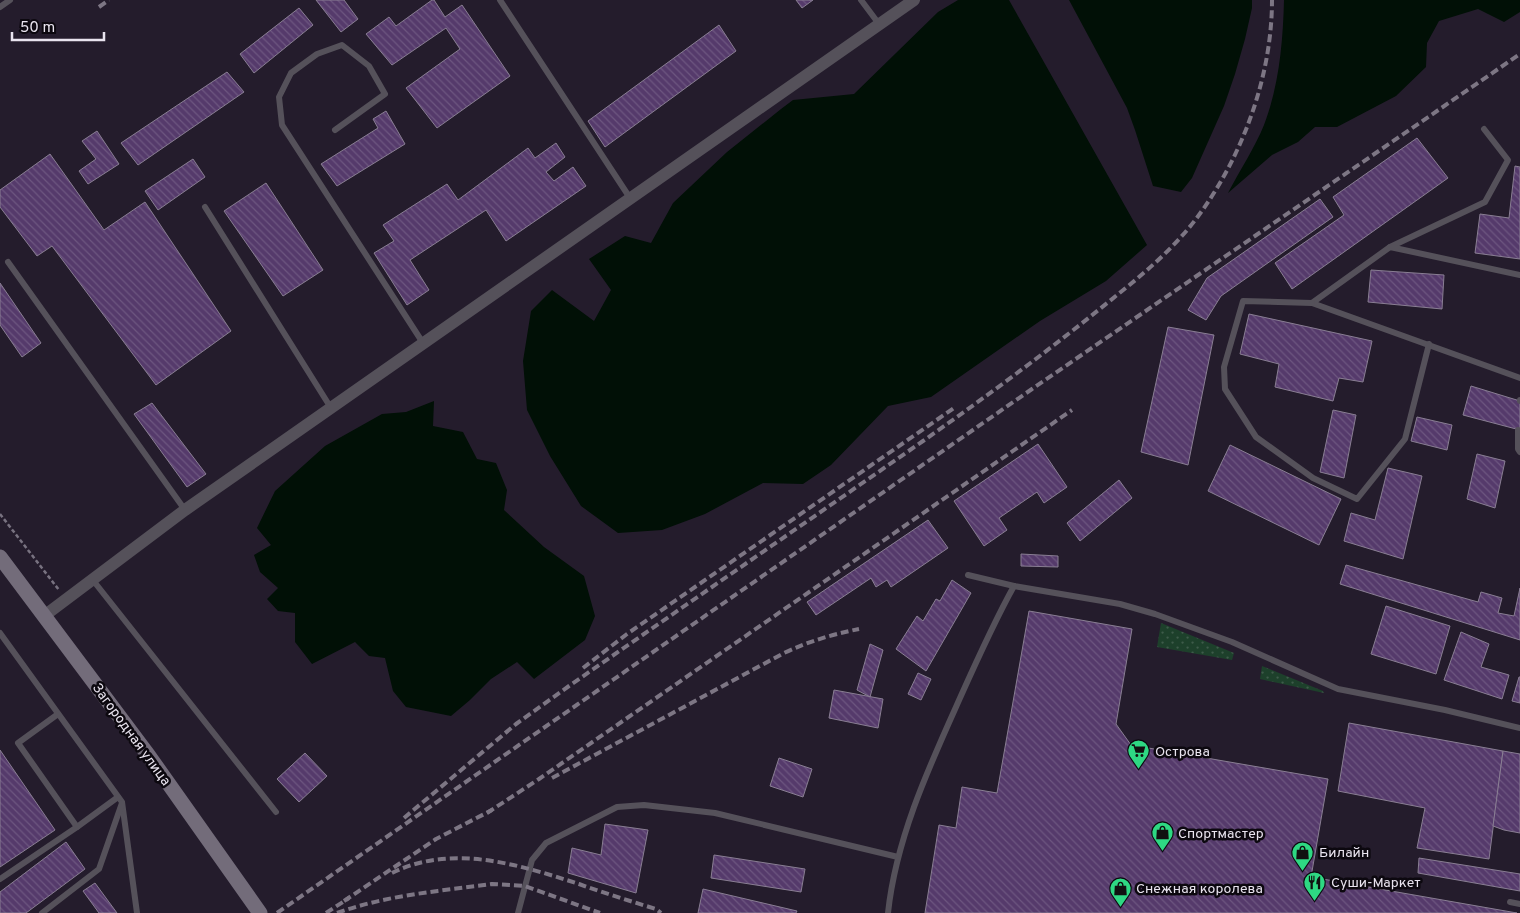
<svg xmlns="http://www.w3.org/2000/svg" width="1520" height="913" viewBox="0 0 1520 913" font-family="Overpass,sans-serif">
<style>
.grass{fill:url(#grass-dots)}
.water{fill:#011006}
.building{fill:url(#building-back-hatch);stroke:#897e93}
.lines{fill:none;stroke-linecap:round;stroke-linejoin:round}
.path{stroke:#787280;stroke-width:2.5;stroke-dasharray:4 2.5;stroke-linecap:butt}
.lane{stroke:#55515a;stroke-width:6}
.street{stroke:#55515a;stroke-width:12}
.secondary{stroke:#736c7a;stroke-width:15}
.rail{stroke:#7d7684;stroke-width:4;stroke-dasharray:8 4;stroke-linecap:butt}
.labels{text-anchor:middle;stroke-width:5;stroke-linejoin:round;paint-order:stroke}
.street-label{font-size:14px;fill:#e9e4ef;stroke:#0c080f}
.poi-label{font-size:14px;fill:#e9e4ef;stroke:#0c080f;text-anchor:start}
</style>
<defs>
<pattern id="grass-dots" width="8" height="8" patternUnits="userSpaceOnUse" patternTransform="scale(1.25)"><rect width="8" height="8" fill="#1d402b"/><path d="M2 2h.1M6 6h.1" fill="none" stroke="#3e5b4a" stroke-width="1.8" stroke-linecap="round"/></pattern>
<pattern id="building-back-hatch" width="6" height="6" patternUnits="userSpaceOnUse" patternTransform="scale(1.25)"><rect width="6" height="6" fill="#553a6b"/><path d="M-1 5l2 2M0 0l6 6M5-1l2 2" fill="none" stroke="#6d5680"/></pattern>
</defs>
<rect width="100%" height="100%" fill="#241c2c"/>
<g class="grass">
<polygon points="1161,623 1234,653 1232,660 1157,647"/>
<polygon points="1262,666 1323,691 1324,693 1260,679"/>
</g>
<g class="water">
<polygon points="958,0 1009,0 1147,245 1106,281 1040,321 931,397 888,406 831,465 803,484 763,483 705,514 662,530 618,533 581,506 550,456 527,410 523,361 531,311 552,290 594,321 611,290 589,259 625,236 651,243 673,203 727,152 781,109 793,100 854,94 938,12"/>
<polygon points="1069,0 1252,0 1252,8 1245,39 1235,74 1224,106 1192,178 1181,192 1153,186 1135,130 1127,108"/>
<path d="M 1284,0 L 1520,0 L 1520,12 L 1504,22 L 1478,9 L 1439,21 L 1427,43 L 1426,67 L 1396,96 L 1337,127 L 1315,127 L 1298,142 L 1272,155 L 1228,193 C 1239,172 1255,147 1264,125 C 1279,86 1283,42 1284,0 Z"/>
<polygon points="434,401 433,426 463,432 477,459 496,463 507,490 504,510 544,547 584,576 595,616 585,640 534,679 517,662 491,679 470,700 451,716 406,707 393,691 385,658 369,656 355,642 312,664 295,642 295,613 278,611 267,599 278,588 260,572 254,555 271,545 257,528 275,491 325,446 382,414 406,412"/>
</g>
<g class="building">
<polygon points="316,0 344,0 358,19 341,32"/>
<polygon points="432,0 434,0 445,17 462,5 510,76 437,128 406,88 460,49 446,28 392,65 366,34 389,17 396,26"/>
<polygon points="796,0 813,0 802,8"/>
<polygon points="299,8 313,25 254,73 240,54"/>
<polygon points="719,25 736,51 605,147 588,121"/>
<polygon points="227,72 244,92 138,165 121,143"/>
<polygon points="386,111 405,144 337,186 321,164 378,128 373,119"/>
<polygon points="97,131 119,164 88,184 79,171 96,159 82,141"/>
<polygon points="1417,138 1448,178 1292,289 1275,263 1344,215 1333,197"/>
<polygon points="556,143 565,157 546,172 554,181 573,167 586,186 506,241 486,210 410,260 429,290 407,305 374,253 394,241 383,225 447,184 458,200 528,148 535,158"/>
<polygon points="50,154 104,230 145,202 231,331 156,385 52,246 37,256 0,207 0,190"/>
<polygon points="193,159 205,177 158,210 145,191"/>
<polygon points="1515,166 1520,167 1520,259 1475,253 1480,214 1509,218"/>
<polygon points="266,183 323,270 283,296 224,211"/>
<polygon points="1320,199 1333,217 1221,296 1206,320 1188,310 1207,278"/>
<polygon points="1371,270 1444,275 1442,309 1368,302"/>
<polygon points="0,283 41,343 22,357 0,325"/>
<polygon points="1249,314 1372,341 1363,382 1339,378 1333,401 1275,387 1279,364 1240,354"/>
<polygon points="1168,327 1214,335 1188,465 1141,452"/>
<polygon points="1471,386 1520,401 1520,430 1463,415"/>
<polygon points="152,403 206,474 187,487 134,414"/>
<polygon points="1333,410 1356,415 1344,478 1320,472"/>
<polygon points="1417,417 1452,425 1447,450 1411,441"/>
<polygon points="1038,444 1067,487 1044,503 1037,492 999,518 1007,530 984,546 954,501"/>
<polygon points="1230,445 1341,499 1319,545 1208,491"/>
<polygon points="1477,454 1505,461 1495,508 1467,499"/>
<polygon points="1388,468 1422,476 1403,559 1344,541 1351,513 1375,520"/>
<polygon points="1119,480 1132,498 1080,541 1067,523"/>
<polygon points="928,520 948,548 891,587 887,580 876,587 871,578 816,615 807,602"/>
<polygon points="1021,554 1058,556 1058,567 1021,566"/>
<polygon points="1346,565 1478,602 1481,592 1502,598 1498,613 1514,616 1520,588 1520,640 1340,584"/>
<polygon points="952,580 971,593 926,671 896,649 917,616 923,621 936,599 940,601"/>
<polygon points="1386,606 1450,626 1436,674 1371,654"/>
<polygon points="1029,611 1132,629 1116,724 1131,745 1328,779 1311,877 1517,913 925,913 939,825 956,828 962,787 997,793"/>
<polygon points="1461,632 1489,644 1481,667 1509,675 1502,699 1444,680"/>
<polygon points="870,644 883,650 870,697 857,690"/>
<polygon points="918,673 931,679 921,700 908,694"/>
<polygon points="1519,677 1520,677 1520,703 1512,701"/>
<polygon points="834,690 883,699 878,728 829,718"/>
<polygon points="1349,723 1503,751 1489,859 1417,848 1425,808 1338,791"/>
<polygon points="0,750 55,830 0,867"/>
<polygon points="1503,751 1520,754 1520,833 1504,830 1493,826"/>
<polygon points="305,753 327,776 299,802 277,779"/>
<polygon points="779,758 812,769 803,797 770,786"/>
<polygon points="605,824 648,830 636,893 568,873 572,848 601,855"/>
<polygon points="66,842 85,869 26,913 0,913 0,892"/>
<polygon points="714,855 805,869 801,892 711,878"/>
<polygon points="1419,858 1520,874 1520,891 1418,873"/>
<polygon points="95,883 117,913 99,913 83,891"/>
<polygon points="703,889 797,911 796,913 698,913"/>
</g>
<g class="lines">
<polyline class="path" points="0,514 59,590"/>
<g class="lane">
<polyline points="500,0 630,198"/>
<polyline points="861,0 879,24"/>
<polyline points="0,7 10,0"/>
<polyline points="335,130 385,94 369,66 342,45 317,54 291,73 279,97 282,125 423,343"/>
<polyline points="205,207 331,408"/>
<polyline points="1390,247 1485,202 1508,160 1484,129"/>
<polyline points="8,262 185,510"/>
<polyline points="1520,275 1390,247 1312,303 1520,378"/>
<polyline points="1312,303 1243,301 1224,367 1225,389 1256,437 1313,478 1357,499 1405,439 1429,344"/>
<polyline points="1520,401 1520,400"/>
<polyline points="1518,430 1518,449 1520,452"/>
<polyline points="968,575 1014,586"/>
<polyline points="92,579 276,812"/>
<polyline points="0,633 122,802 137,913"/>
<polyline points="58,714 18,743 77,827 118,797"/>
<polyline points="0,879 77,827"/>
<polyline points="1510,902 1520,904"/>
<polyline points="42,913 99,869 122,803"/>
<polyline points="518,913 532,860 546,843 617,807 644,805 715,813 898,857"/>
<path d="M 888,913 C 896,838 929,767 960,698 C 977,660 994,622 1014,586 L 1120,604 L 1155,614 L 1232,642 L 1338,689 L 1445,710 L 1520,728"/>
</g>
<polyline class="street" points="44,616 185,510 914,0"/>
<polyline class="secondary" points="0,557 149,756 260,913"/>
<g class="rail">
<polyline points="99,7 109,0"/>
<polyline points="583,668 627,634 954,408"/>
<path d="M 552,778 L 784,653 C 810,641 830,635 859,629"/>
<polyline points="487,813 539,779 1072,410"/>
<path d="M 404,818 L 516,724 L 569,686 C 687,604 805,523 923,441 C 980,401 1036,360 1091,316 C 1128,286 1167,257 1196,219 C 1242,158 1272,77 1272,0"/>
<path d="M 392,873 C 452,843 520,865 579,884 C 604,893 630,901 656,909 L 661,913"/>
<polyline points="344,901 436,839 492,810"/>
<polyline points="277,913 1032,389 1520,54"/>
<polyline points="326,913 349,898"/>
<path d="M 337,913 C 387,895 440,891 492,884 L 525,886 L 600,913"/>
</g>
</g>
<defs>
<symbol id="supermarket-pin" viewBox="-11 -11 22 30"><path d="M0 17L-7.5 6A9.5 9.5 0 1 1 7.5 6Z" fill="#2ed883" stroke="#0c080f"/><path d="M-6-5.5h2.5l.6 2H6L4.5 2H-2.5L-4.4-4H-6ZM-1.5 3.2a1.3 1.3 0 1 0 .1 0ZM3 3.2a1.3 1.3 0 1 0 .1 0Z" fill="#111"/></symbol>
<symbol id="shop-pin" viewBox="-11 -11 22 30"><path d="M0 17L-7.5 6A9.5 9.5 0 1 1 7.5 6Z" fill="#2ed883" stroke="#0c080f"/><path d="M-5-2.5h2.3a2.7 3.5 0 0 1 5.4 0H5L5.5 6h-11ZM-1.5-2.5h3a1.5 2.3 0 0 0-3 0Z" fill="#111"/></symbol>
<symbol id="restaurant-pin" viewBox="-11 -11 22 30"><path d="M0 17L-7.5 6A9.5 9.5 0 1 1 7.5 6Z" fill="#2ed883" stroke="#0c080f"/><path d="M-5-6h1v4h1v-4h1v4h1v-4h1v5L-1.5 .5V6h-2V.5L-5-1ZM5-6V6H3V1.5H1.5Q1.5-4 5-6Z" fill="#111"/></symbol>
</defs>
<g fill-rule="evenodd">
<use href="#supermarket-pin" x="1126" y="738" width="25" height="34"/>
<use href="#shop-pin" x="1150" y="820" width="25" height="34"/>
<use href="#shop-pin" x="1290" y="840" width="25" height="34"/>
<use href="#restaurant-pin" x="1302" y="870" width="25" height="34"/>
<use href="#shop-pin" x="1108" y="876" width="25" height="34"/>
</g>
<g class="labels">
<g class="street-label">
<text transform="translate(132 734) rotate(54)" y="5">Загородная улица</text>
</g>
<g class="poi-label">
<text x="1155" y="756">Острова</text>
<text x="1178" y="838">Спортмастер</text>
<text x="1319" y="857">Билайн</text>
<text x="1331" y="887">Суши-Маркет</text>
<text x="1136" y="893">Снежная королева</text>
</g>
</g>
<path d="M12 32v8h92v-8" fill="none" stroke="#e9e4ef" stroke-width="2.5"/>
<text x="20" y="32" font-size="15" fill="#e9e4ef" stroke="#0c080f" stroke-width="4" paint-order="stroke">50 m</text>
</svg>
